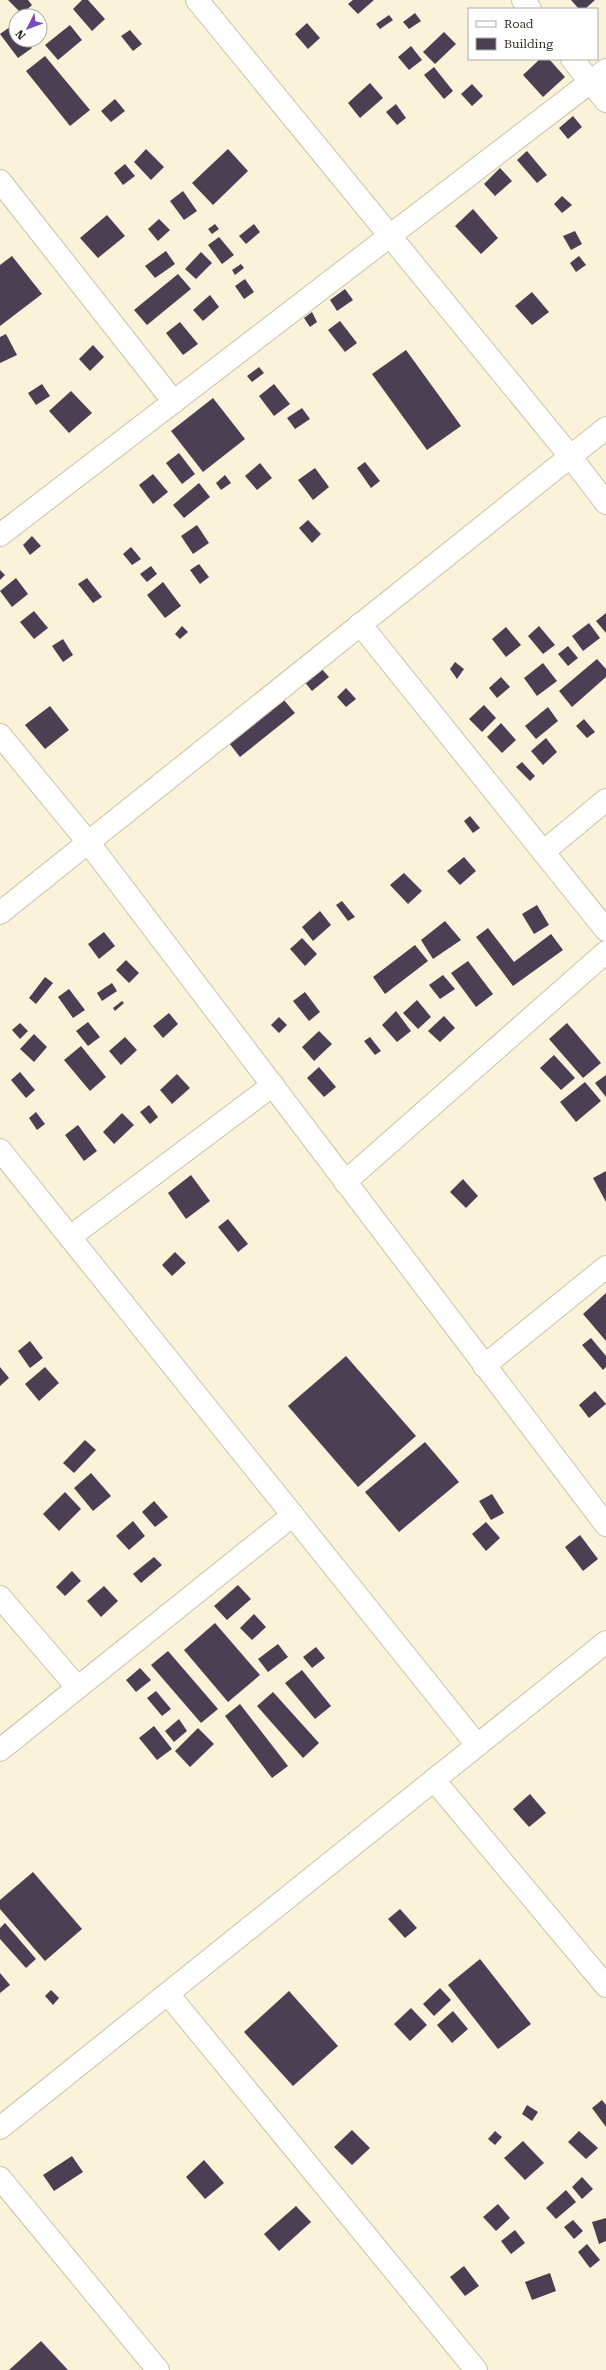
<svg xmlns="http://www.w3.org/2000/svg" width="606" height="2370" viewBox="0 0 606 2370" font-family="'Roboto Serif',serif">
<style>
.building{fill:#4a3f53}
.lines{fill:none;stroke-linecap:round;stroke-linejoin:round}
.minor-casing{stroke:#c9c3a9;stroke-width:24}
.minor{stroke:#fff;stroke-width:22}
</style>
<rect width="100%" height="100%" fill="#faf3d9"/>
<g class="building">
<polygon points="8,0 28,0 32,5 22,14"/>
<polygon points="82,0 88,0 105,19 92,31 73,9"/>
<polygon points="353,0 374,0 358,14 348,4"/>
<polygon points="571,0 595,0 585,9 579,9"/>
<polygon points="415,13 421,21 409,29 403,22"/>
<polygon points="389,15 393,20 380,29 376,24"/>
<polygon points="307,23 320,38 308,49 295,34"/>
<polygon points="14,24 16,40 26,40 32,48 18,58 0,34"/>
<polygon points="70,25 82,40 58,60 45,45"/>
<polygon points="130,30 142,44 133,51 121,36"/>
<polygon points="444,32 456,44 435,64 423,52"/>
<polygon points="411,46 422,60 409,70 398,57"/>
<polygon points="45,56 90,110 70,126 26,71"/>
<polygon points="540,59 549,59 565,77 543,97 523,75"/>
<polygon points="434,67 453,91 444,99 424,75"/>
<polygon points="370,83 383,98 360,118 348,103"/>
<polygon points="472,84 483,96 472,106 461,94"/>
<polygon points="115,99 125,111 111,122 101,111"/>
<polygon points="396,104 406,118 397,125 386,112"/>
<polygon points="573,116 582,127 568,139 559,128"/>
<polygon points="146,149 164,167 151,180 134,162"/>
<polygon points="228,149 248,171 213,205 192,183"/>
<polygon points="527,151 547,175 537,183 517,160"/>
<polygon points="125,164 135,176 123,185 114,173"/>
<polygon points="500,168 512,181 495,196 484,184"/>
<polygon points="183,191 197,211 184,220 170,201"/>
<polygon points="562,196 572,205 562,213 554,204"/>
<polygon points="473,209 498,238 481,254 455,226"/>
<polygon points="107,215 125,236 98,258 80,238"/>
<polygon points="159,219 170,230 158,241 148,229"/>
<polygon points="215,224 219,229 212,234 208,229"/>
<polygon points="254,224 260,232 246,244 239,236"/>
<polygon points="575,231 582,244 571,250 563,236"/>
<polygon points="219,237 234,255 222,264 208,245"/>
<polygon points="166,251 175,264 155,278 145,266"/>
<polygon points="201,252 212,263 196,279 185,269"/>
<polygon points="12,256 42,294 0,326 0,265"/>
<polygon points="579,256 586,265 576,272 570,263"/>
<polygon points="241,264 244,268 235,275 232,270"/>
<polygon points="178,274 191,289 147,325 134,310"/>
<polygon points="245,279 254,292 244,299 235,286"/>
<polygon points="345,289 353,300 337,311 330,300"/>
<polygon points="532,292 549,312 532,325 515,306"/>
<polygon points="210,295 219,307 203,321 193,310"/>
<polygon points="312,312 317,322 310,327 304,318"/>
<polygon points="340,321 357,343 345,352 328,330"/>
<polygon points="180,322 198,344 183,355 166,333"/>
<polygon points="6,334 17,355 0,363 0,337"/>
<polygon points="93,345 104,357 90,371 79,359"/>
<polygon points="406,350 461,426 427,450 372,374"/>
<polygon points="259,367 264,373 252,382 247,376"/>
<polygon points="42,384 50,396 36,405 28,393"/>
<polygon points="274,384 290,404 274,416 259,396"/>
<polygon points="71,391 92,413 69,433 49,411"/>
<polygon points="213,398 245,439 203,472 171,431"/>
<polygon points="302,408 310,419 295,429 287,418"/>
<polygon points="179,453 195,474 182,484 166,463"/>
<polygon points="365,462 380,481 371,488 357,468"/>
<polygon points="260,463 272,478 257,490 245,476"/>
<polygon points="315,468 329,487 313,500 298,480"/>
<polygon points="153,474 168,492 153,504 139,485"/>
<polygon points="225,475 231,483 221,490 216,483"/>
<polygon points="199,483 210,497 184,518 173,505"/>
<polygon points="308,520 321,534 312,543 299,528"/>
<polygon points="197,525 209,543 193,554 181,536"/>
<polygon points="32,536 41,546 30,555 23,545"/>
<polygon points="131,547 141,559 132,565 123,554"/>
<polygon points="199,564 209,577 200,584 190,570"/>
<polygon points="151,566 157,574 147,582 140,574"/>
<polygon points="0,570 5,575 0,580"/>
<polygon points="16,578 28,594 12,607 0,591"/>
<polygon points="87,578 102,597 93,603 78,584"/>
<polygon points="163,582 181,606 165,618 147,595"/>
<polygon points="34,611 48,628 34,639 20,622"/>
<polygon points="606,613 606,633 596,621"/>
<polygon points="589,623 600,638 583,651 572,636"/>
<polygon points="182,626 188,632 180,639 175,634"/>
<polygon points="539,626 555,645 543,654 528,636"/>
<polygon points="506,627 521,645 506,657 492,639"/>
<polygon points="63,639 73,655 63,662 52,646"/>
<polygon points="568,646 578,658 568,666 558,654"/>
<polygon points="597,659 606,669 606,677 572,707 559,691"/>
<polygon points="455,662 464,669 457,679 450,669"/>
<polygon points="543,663 557,681 537,696 524,678"/>
<polygon points="320,667 329,677 312,691 303,680"/>
<polygon points="501,677 510,687 497,698 489,688"/>
<polygon points="346,688 356,699 346,707 337,697"/>
<polygon points="284,700 295,713 240,757 229,743"/>
<polygon points="484,705 496,718 482,732 469,719"/>
<polygon points="50,706 69,730 45,749 25,725"/>
<polygon points="548,707 558,721 536,739 525,726"/>
<polygon points="584,719 595,732 587,738 576,726"/>
<polygon points="501,723 516,740 502,753 487,737"/>
<polygon points="546,738 557,752 543,765 531,751"/>
<polygon points="522,762 535,776 530,781 516,767"/>
<polygon points="470,816 480,828 473,833 464,821"/>
<polygon points="464,857 476,871 460,885 447,871"/>
<polygon points="404,873 422,891 408,904 390,885"/>
<polygon points="342,901 355,917 348,921 336,905"/>
<polygon points="537,905 549,925 534,934 522,914"/>
<polygon points="320,911 331,925 313,941 302,927"/>
<polygon points="445,921 461,940 433,959 421,940"/>
<polygon points="488,928 514,962 551,934 563,950 513,986 476,937"/>
<polygon points="104,932 115,946 99,959 88,944"/>
<polygon points="302,938 317,954 305,966 290,949"/>
<polygon points="415,945 428,961 385,994 373,977"/>
<polygon points="126,960 139,973 129,983 116,970"/>
<polygon points="468,961 493,994 476,1007 451,973"/>
<polygon points="443,975 455,989 440,999 429,985"/>
<polygon points="45,977 53,983 36,1004 29,998"/>
<polygon points="112,983 117,991 102,1001 97,993"/>
<polygon points="69,989 85,1010 73,1018 58,997"/>
<polygon points="305,992 320,1012 309,1021 293,1001"/>
<polygon points="417,1000 431,1017 418,1029 403,1013"/>
<polygon points="122,1001 124,1003 115,1011 113,1008"/>
<polygon points="396,1011 411,1031 397,1042 382,1025"/>
<polygon points="169,1013 178,1024 163,1038 153,1026"/>
<polygon points="444,1016 455,1028 440,1042 428,1031"/>
<polygon points="279,1017 287,1025 279,1033 271,1025"/>
<polygon points="88,1022 100,1037 88,1046 76,1031"/>
<polygon points="20,1023 28,1031 20,1039 12,1030"/>
<polygon points="567,1023 601,1063 583,1078 549,1039"/>
<polygon points="319,1031 332,1044 314,1061 302,1047"/>
<polygon points="34,1034 47,1047 34,1062 20,1049"/>
<polygon points="125,1037 137,1050 121,1065 109,1051"/>
<polygon points="370,1037 381,1051 375,1055 364,1041"/>
<polygon points="81,1046 106,1077 90,1091 64,1060"/>
<polygon points="554,1055 575,1078 561,1090 540,1068"/>
<polygon points="319,1067 336,1087 324,1097 307,1078"/>
<polygon points="20,1072 35,1090 26,1098 11,1080"/>
<polygon points="177,1074 190,1088 172,1104 160,1090"/>
<polygon points="606,1075 606,1097 595,1083"/>
<polygon points="585,1082 601,1101 576,1122 560,1102"/>
<polygon points="149,1105 158,1117 150,1124 140,1112"/>
<polygon points="36,1112 45,1124 37,1130 29,1118"/>
<polygon points="122,1113 134,1125 114,1144 103,1132"/>
<polygon points="78,1125 97,1151 84,1161 65,1135"/>
<polygon points="606,1171 606,1202 593,1178"/>
<polygon points="191,1175 210,1201 186,1219 168,1193"/>
<polygon points="463,1179 478,1196 466,1208 450,1192"/>
<polygon points="228,1219 248,1244 238,1252 218,1227"/>
<polygon points="175,1252 186,1263 172,1276 162,1265"/>
<polygon points="606,1293 606,1341 583,1314"/>
<polygon points="591,1338 606,1356 606,1367 603,1370 582,1345"/>
<polygon points="30,1341 43,1358 30,1368 18,1351"/>
<polygon points="346,1356 416,1436 358,1487 288,1406"/>
<polygon points="0,1367 9,1378 0,1386"/>
<polygon points="45,1367 59,1383 39,1401 25,1384"/>
<polygon points="595,1391 606,1404 589,1418 579,1405"/>
<polygon points="85,1440 96,1450 74,1473 63,1463"/>
<polygon points="425,1442 459,1482 399,1532 365,1492"/>
<polygon points="91,1473 111,1496 93,1511 74,1488"/>
<polygon points="65,1492 81,1509 59,1531 43,1514"/>
<polygon points="492,1494 504,1513 491,1520 479,1501"/>
<polygon points="154,1501 168,1517 155,1527 142,1512"/>
<polygon points="133,1521 145,1536 129,1550 116,1536"/>
<polygon points="486,1522 500,1538 486,1551 472,1534"/>
<polygon points="580,1535 598,1559 583,1571 565,1547"/>
<polygon points="154,1557 162,1565 141,1583 133,1574"/>
<polygon points="72,1571 81,1581 65,1596 56,1587"/>
<polygon points="238,1585 251,1599 227,1620 214,1606"/>
<polygon points="104,1586 118,1601 101,1617 87,1601"/>
<polygon points="254,1614 266,1627 252,1640 240,1628"/>
<polygon points="215,1623 260,1675 228,1702 184,1650"/>
<polygon points="278,1644 288,1657 268,1672 258,1659"/>
<polygon points="316,1647 325,1658 312,1668 303,1657"/>
<polygon points="168,1651 218,1709 201,1723 151,1665"/>
<polygon points="140,1668 151,1680 136,1692 126,1680"/>
<polygon points="302,1670 331,1706 315,1719 285,1683"/>
<polygon points="156,1691 171,1709 162,1716 147,1698"/>
<polygon points="273,1692 319,1743 303,1758 257,1706"/>
<polygon points="240,1704 288,1766 272,1778 225,1716"/>
<polygon points="179,1719 187,1731 174,1742 165,1731"/>
<polygon points="154,1726 172,1749 157,1760 139,1738"/>
<polygon points="198,1728 214,1744 190,1767 175,1751"/>
<polygon points="530,1794 546,1813 529,1827 513,1809"/>
<polygon points="33,1872 82,1929 45,1961 0,1909 0,1900"/>
<polygon points="400,1909 417,1928 405,1938 388,1919"/>
<polygon points="5,1923 36,1959 26,1968 0,1939 0,1928"/>
<polygon points="480,1959 531,2024 498,2049 448,1985"/>
<polygon points="0,1973 10,1985 0,1993"/>
<polygon points="440,1988 451,2000 434,2016 423,2004"/>
<polygon points="51,1990 59,1998 53,2005 45,1996"/>
<polygon points="289,1991 338,2046 293,2086 244,2032"/>
<polygon points="411,2008 427,2025 410,2041 394,2024"/>
<polygon points="453,2011 468,2029 452,2043 437,2025"/>
<polygon points="602,2100 606,2105 606,2127 592,2108"/>
<polygon points="527,2105 538,2112 532,2121 522,2114"/>
<polygon points="352,2130 370,2148 352,2165 334,2147"/>
<polygon points="495,2131 502,2137 495,2145 488,2139"/>
<polygon points="579,2131 598,2148 586,2159 568,2142"/>
<polygon points="523,2141 544,2163 525,2180 504,2158"/>
<polygon points="72,2156 83,2172 54,2191 43,2175"/>
<polygon points="204,2160 224,2183 205,2199 186,2177"/>
<polygon points="582,2177 593,2189 582,2199 572,2187"/>
<polygon points="566,2190 576,2202 556,2219 546,2208"/>
<polygon points="498,2204 510,2218 496,2231 483,2217"/>
<polygon points="296,2206 311,2222 279,2251 264,2234"/>
<polygon points="606,2218 606,2241 599,2244 592,2222"/>
<polygon points="573,2220 583,2231 574,2239 564,2227"/>
<polygon points="515,2230 525,2243 511,2254 501,2241"/>
<polygon points="587,2244 600,2260 590,2268 578,2252"/>
<polygon points="464,2266 479,2286 465,2296 450,2277"/>
<polygon points="550,2273 556,2291 532,2300 525,2282"/>
<polygon points="41,2341 68,2370 9,2370"/>
</g>
<g class="lines">
<defs>
<g id="minor">
<polyline points="197,0 570,456 606,503"/>
<polyline points="523,0 530,9"/>
<polyline points="572,59 606,101"/>
<polyline points="0,181 174,402"/>
<polyline points="0,535 606,70"/>
<polyline points="360,624 606,930"/>
<polyline points="0,735 88,842 606,1525"/>
<polyline points="543,852 606,800"/>
<polyline points="0,913 606,428"/>
<polyline points="0,1150 477,1745"/>
<polyline points="345,1182 606,952"/>
<polyline points="70,1237 273,1085"/>
<polyline points="484,1366 606,1267"/>
<polyline points="0,1597 77,1687"/>
<polyline points="0,1750 293,1515"/>
<polyline points="434,1780 606,1986"/>
<polyline points="168,1994 476,2370"/>
<polyline points="0,2128 606,1642"/>
<polyline points="0,2178 158,2370"/>
</g>
</defs>
<use href="#minor" class="minor-casing"/>
<use href="#minor" class="minor"/>
</g>
<rect x="468" y="8" width="130" height="52" fill="#ffffff" stroke="#adaca8"/>
<rect x="476" y="21" width="20" height="6" fill="#ffffff" stroke="#adaca8"/>
<text x="504" y="28" font-size="12" fill="#323026">Road</text>
<rect x="476" y="38" width="20" height="12" fill="#4a3f53" stroke="#adaca8"/>
<text x="504" y="48" font-size="12" fill="#323026">Building</text>
<g transform="translate(28 28) rotate(228)"><circle r="19" fill="#ffffff" stroke="#adaca8"/>
<path d="M0-3L7 15L0 10L-7 15Z" fill="#7a48bf"/>
<text y="-6" font-size="11" font-weight="bold" text-anchor="middle" fill="#323026">N</text>
</g>
</svg>
